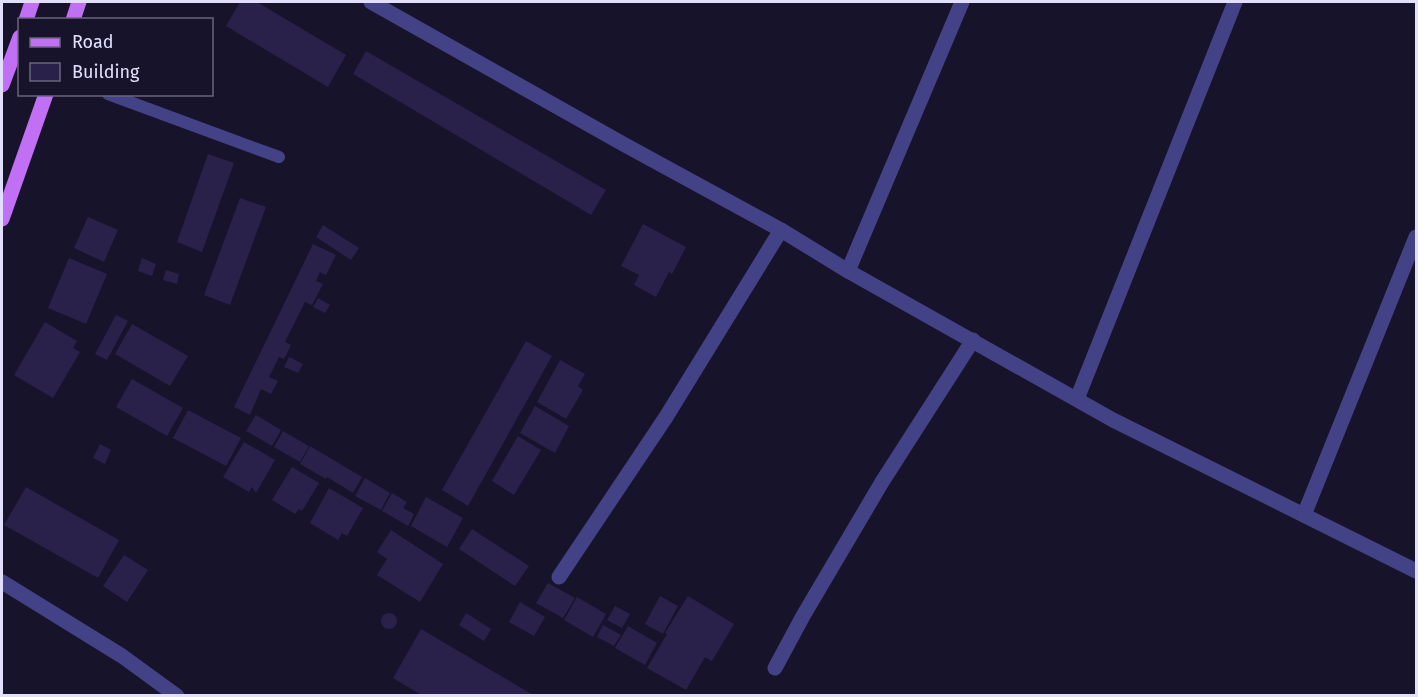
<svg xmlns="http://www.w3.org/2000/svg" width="1418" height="697" viewBox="0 0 1418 697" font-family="'Fira Sans',sans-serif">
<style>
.building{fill:#29214a}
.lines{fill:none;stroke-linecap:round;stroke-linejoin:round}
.lane{stroke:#444286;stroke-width:12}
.street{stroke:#444286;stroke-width:15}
.primary{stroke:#c16ff4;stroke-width:15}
</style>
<rect width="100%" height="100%" fill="#17132a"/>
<g class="building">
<polygon points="240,2 257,2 346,55 328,87 226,26"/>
<polygon points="366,51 606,190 591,215 353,74"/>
<polygon points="208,154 234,163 202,252 177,242"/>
<polygon points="240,198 266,207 230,305 204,295"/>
<polygon points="88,217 118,230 104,262 74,248"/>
<polygon points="643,224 686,247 672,274 669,272 656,297 634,285 639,275 621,266"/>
<polygon points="323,225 359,248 351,260 316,237"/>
<polygon points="313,244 336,255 326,275 320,272 316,281 323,284 312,305 305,302 285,342 291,345 284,359 279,357 269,377 278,381 271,394 261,389 250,415 234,407"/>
<polygon points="69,258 107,274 86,324 48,308"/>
<polygon points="142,258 156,264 152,276 138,271"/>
<polygon points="166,270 179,274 177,284 163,280"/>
<polygon points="318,298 330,305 325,313 313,307"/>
<polygon points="116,315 128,321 107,360 95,354"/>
<polygon points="45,322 77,341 73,348 80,352 53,398 14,375"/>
<polygon points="132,324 188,356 170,386 115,354"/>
<polygon points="526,341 552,356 468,506 442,490"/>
<polygon points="289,357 303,364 298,373 284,367"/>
<polygon points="560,360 585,374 578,386 583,390 566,419 537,402"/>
<polygon points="132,379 183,408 167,436 116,407"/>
<polygon points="535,406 569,426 555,453 520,433"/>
<polygon points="188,410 241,438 226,466 173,438"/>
<polygon points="256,415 281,430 272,446 246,431"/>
<polygon points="283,431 309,446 300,462 274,447"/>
<polygon points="518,436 541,450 514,495 492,481"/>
<polygon points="244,442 275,460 256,493 252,487 249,492 223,477"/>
<polygon points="100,444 111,450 105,464 93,458"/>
<polygon points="310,446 362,477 353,493 327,477 326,479 300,464"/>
<polygon points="292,467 319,483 302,511 299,509 295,514 272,500"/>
<polygon points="365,478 390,493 381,510 355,496"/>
<polygon points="26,487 119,540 98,578 4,525"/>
<polygon points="329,488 363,508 347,536 342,533 338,540 310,523"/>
<polygon points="392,493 407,502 403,508 414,514 408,526 382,511"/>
<polygon points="426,497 463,518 447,547 411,526"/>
<polygon points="472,529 529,566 515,586 459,549"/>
<polygon points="391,530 443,564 420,602 377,575 387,559 377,552"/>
<polygon points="124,555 148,570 127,602 103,586"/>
<polygon points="548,583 575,598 563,618 536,603"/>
<polygon points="660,596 678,606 663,634 645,624"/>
<polygon points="688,596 734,624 712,661 705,657 686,690 647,668 667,634 674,638 665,633"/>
<polygon points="577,597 606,614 593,637 564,620"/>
<polygon points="520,602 545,617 534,636 509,622"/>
<polygon points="615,606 630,614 622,628 607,620"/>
<circle cx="389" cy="621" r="8"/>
<polygon points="466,613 491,629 484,641 459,625"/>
<polygon points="603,625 621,635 614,646 597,637"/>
<polygon points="628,626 657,643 645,665 615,648"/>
<polygon points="421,629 535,696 423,696 393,678"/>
</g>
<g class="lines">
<polyline class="lane" points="108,94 279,157"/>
<g class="street">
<polyline points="371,2 625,145 781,230 848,271 1113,420 1416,571"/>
<polyline points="848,271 962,2"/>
<polyline points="1077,399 1235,2"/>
<polyline points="1304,515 1416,237"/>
<polyline points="559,577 666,417 781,230"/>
<polyline points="2,582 122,656 177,696"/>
<polyline points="775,668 803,616 882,482 973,340"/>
</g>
<g class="primary">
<polyline points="26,20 32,2"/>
<polyline points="73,20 79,2"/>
<polyline points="2,85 20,37"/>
<polyline points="2,219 46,94"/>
</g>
</g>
<rect width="1418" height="697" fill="none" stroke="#e2dffd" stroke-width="6"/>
<rect x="18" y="18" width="195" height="78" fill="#17132a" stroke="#68657e" stroke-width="1.5"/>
<rect x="30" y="38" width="30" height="9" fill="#c16ff4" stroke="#68657e" stroke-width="1.5"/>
<text x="72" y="48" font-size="18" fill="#e2dffd">Road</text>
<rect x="30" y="63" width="30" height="18" fill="#29214a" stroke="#68657e" stroke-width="1.5"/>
<text x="72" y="78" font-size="18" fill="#e2dffd">Building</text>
</svg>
